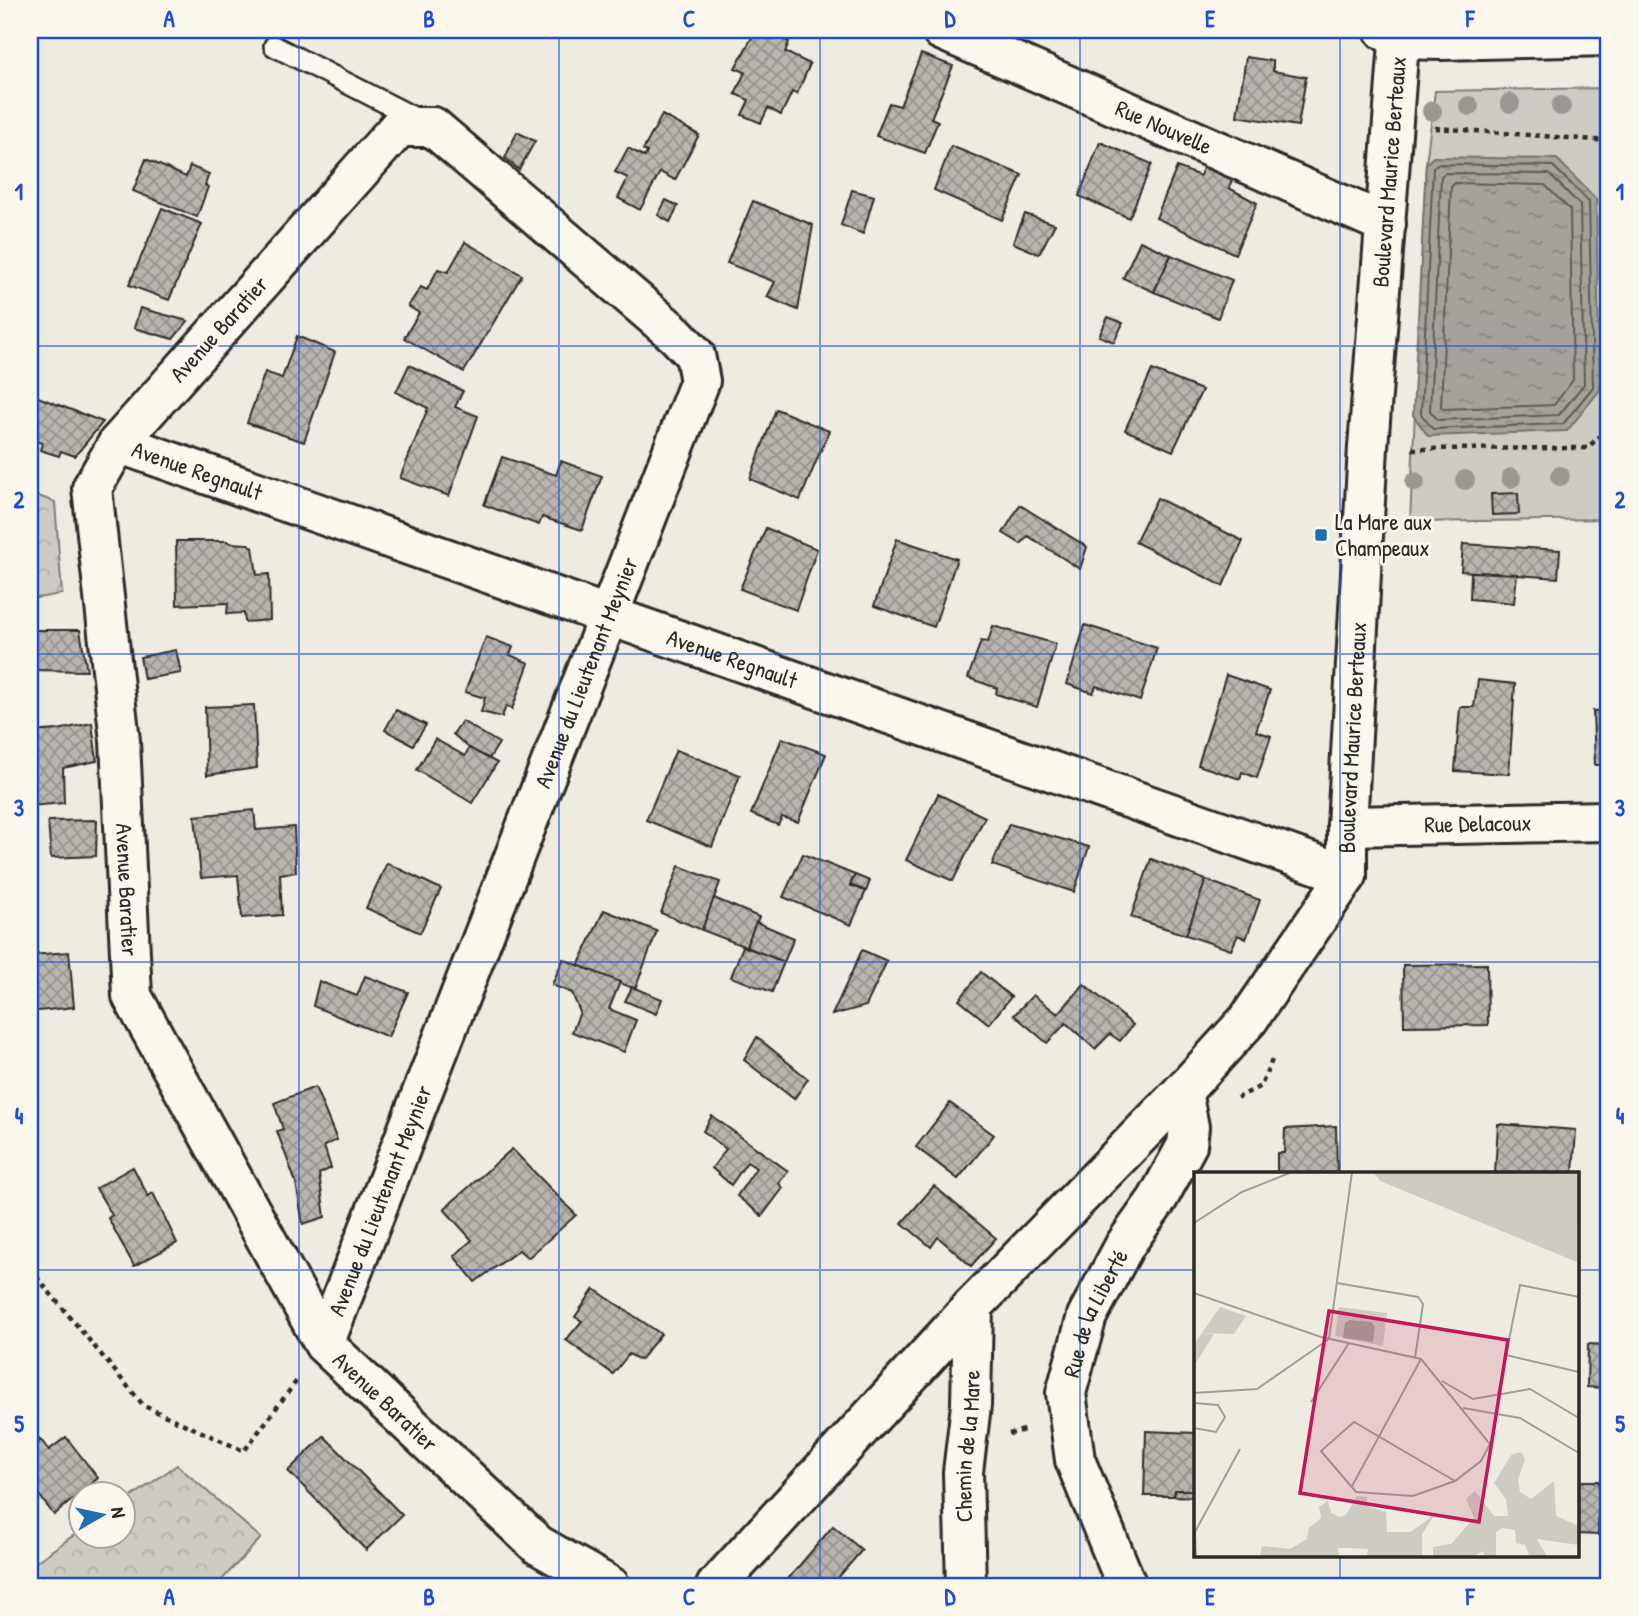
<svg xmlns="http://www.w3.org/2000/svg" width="1639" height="1616" viewBox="0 0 1639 1616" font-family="'Patrick Hand',sans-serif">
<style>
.forest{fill:url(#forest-crowns);stroke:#7c7b76;stroke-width:2}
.green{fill:#cecbc2;stroke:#7c7b76;stroke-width:2}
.water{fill:url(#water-ripples);stroke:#74726e;stroke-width:2}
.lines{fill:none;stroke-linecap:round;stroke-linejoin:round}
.shore{stroke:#5b5b57;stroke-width:2}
.building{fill:url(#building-cross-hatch);stroke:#2b2b2b;stroke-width:2}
.service-casing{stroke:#2b2b2b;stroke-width:24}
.minor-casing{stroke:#2b2b2b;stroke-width:44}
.path{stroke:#2b2b2b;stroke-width:4.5;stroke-dasharray:5 5;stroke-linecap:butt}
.service{stroke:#fbf7ec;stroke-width:19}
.minor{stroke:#fbf7ec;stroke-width:38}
.tree{fill:#999791}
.grid{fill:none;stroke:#1d4ed8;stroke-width:2;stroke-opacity:0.55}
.poi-dot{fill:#1f6fb2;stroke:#fbf7ec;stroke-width:2.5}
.labels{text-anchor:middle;stroke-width:6;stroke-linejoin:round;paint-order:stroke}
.street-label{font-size:23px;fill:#2b2b2b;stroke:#fbf7ec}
.poi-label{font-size:23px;fill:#2b2b2b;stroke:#fbf7ec;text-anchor:start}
.inset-road{fill:none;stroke:#a09e98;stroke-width:2}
.view{fill:#c2185b;fill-opacity:0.15;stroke:#c2185b;stroke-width:3.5}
.inset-edge{fill:none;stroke:#2b2b2b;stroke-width:3.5}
.neatline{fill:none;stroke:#1d4ed8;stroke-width:2.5}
.grid-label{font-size:23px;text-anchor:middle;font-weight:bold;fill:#1d4ed8}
</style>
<defs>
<pattern id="forest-crowns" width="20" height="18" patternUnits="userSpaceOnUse" patternTransform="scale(1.75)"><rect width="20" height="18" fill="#cecbc2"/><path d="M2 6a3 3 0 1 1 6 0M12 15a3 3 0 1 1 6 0" fill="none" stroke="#b1aea7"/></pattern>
<pattern id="water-ripples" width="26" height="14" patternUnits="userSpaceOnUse" patternTransform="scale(1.75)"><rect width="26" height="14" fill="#a4a29a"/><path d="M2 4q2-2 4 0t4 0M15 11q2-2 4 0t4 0" fill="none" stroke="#86847e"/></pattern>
<pattern id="building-cross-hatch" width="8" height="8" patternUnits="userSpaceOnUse" patternTransform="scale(1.75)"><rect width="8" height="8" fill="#b8b5ae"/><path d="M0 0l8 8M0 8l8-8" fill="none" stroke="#96938e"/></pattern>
</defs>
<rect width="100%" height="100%" fill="#eeebe0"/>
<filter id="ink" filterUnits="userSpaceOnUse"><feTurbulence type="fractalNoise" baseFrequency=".0143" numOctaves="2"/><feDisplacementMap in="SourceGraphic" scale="14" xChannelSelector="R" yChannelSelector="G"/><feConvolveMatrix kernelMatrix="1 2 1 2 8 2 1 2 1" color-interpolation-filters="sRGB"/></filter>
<g filter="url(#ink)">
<g class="forest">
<polygon points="30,493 55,502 62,594 30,599"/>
<polygon points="177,1465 261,1538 216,1586 30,1586 30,1566 80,1531 80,1536 122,1536 123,1503"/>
</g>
<polygon class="green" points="1609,88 1609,519 1410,522 1426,164 1435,91"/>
<polygon class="water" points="1433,157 1557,159 1596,199 1600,390 1567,431 1428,436 1413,415 1426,164"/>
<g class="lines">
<g class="shore">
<polygon points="1437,164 1553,166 1589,202 1593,387 1563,424 1433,429 1421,414 1433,168"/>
<polygon points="1445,173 1549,174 1580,205 1584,384 1559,415 1438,420 1430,411 1441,176"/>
<polygon points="1455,183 1545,185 1570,210 1573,380 1554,405 1444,409 1441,407 1451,187"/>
</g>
</g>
<g class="building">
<polygon points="756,30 765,30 789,42 785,52 810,64 797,94 792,92 781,115 768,108 761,123 742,115 749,100 735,94 745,72 735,68"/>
<polygon points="921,54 953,66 931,118 938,121 925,153 876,136 889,103 900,106"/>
<polygon points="1246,57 1273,61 1273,71 1306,77 1298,126 1237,116"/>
<polygon points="662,115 699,135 675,180 660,172 640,210 618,198 628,178 615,172 628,148 645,157 647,152 643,150"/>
<polygon points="517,132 535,141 519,170 505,158"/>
<polygon points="1100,142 1152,164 1129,218 1079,196"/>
<polygon points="951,146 1022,175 1002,220 934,190"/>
<polygon points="146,159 186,177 190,166 209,174 205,185 208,187 197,217 133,191"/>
<polygon points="1204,165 1233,177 1229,188 1257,203 1235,254 1156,218 1177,167 1200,176"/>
<polygon points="852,190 874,196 863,234 841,225"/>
<polygon points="666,200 678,206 670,222 658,215"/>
<polygon points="753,201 813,225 798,310 767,297 775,282 727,263"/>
<polygon points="162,208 202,224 169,300 129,285"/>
<polygon points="1025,214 1055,224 1039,254 1013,243"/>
<polygon points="1140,241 1171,255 1154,292 1123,278"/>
<polygon points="465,242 522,275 464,372 404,338 419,313 408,306 421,287 427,290 438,269 448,272"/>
<polygon points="1171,255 1232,280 1218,318 1154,292"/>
<polygon points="30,279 37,281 30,312"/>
<polygon points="140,308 188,321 173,339 134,328"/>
<polygon points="1108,317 1123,323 1114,342 1099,336"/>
<polygon points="297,336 335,352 304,442 247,423 265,372 282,378"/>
<polygon points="409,365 463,391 455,407 478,416 449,496 400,478 428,408 396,392"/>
<polygon points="1152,370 1202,390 1173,451 1125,430"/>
<polygon points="30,394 103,422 75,456 61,451 59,456 40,450 42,443 30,439"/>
<polygon points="776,409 829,431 800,500 750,479"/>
<polygon points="502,457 556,475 561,461 602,476 582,530 542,517 539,525 484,505"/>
<polygon points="1518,493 1519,514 1492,515 1491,494"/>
<polygon points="1157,498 1243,541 1223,586 1135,542"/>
<polygon points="1020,505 1087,547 1080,569 1028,536 1021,544 1003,533"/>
<polygon points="766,528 817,549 796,610 740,589"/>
<polygon points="897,539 957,559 934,627 874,606"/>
<polygon points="176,541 227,541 230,543 248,544 253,547 257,575 269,574 270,620 245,622 244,613 227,614 228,603 177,605"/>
<polygon points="1463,544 1560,550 1558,578 1461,571"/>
<polygon points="1471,572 1517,574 1514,603 1470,599"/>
<polygon points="1085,625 1157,648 1140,701 1096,686 1093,693 1067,684"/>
<polygon points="993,626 1056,644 1037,707 996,694 997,688 968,678 981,641 988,642"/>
<polygon points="30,630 80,630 87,671 30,670"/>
<polygon points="486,637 513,647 510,655 529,663 512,709 506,706 502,717 481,712 485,698 465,692"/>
<polygon points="176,650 181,673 144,679 140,657"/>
<polygon points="1226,675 1270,690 1256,731 1271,736 1257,778 1242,772 1240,779 1198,765"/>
<polygon points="1478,680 1515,684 1509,774 1455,771 1460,707 1474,707"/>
<polygon points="254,705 257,768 207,775 205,707"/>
<polygon points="396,710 426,725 413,745 385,730"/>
<polygon points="1609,710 1609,765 1595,765 1593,711"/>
<polygon points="462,721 499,743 489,759 469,748 453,734"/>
<polygon points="92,723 97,761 63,768 64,803 30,806 30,732 58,730"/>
<polygon points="782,738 826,754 798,822 782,817 778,825 751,814"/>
<polygon points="435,739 465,756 469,748 497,763 472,803 417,770"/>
<polygon points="676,750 740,775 712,847 646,820"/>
<polygon points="938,794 985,817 953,881 906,860"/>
<polygon points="254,810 256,830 294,827 296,872 280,874 282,915 242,918 238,875 201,878 195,816"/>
<polygon points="97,820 96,856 51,858 48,821"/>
<polygon points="1009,824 1089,847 1074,892 992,865"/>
<polygon points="803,854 855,875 850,885 866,891 851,925 783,897"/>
<polygon points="1151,859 1206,880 1186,935 1131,917"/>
<polygon points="387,863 441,889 420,933 366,908"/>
<polygon points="679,866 720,882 702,930 661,913"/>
<polygon points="855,875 870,881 866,891 850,885"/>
<polygon points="1206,880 1260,900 1246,939 1238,935 1231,950 1186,935"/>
<polygon points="714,898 759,917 746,947 702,930"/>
<polygon points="604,910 657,931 635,989 578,966"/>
<polygon points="756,922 794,938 784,962 746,947"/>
<polygon points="743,946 784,962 772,992 731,977"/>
<polygon points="862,950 887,961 866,1006 832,1015"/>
<polygon points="69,952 74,1007 30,1012 30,955"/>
<polygon points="563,959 620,982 609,1009 636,1020 624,1052 572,1032 580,1012 572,993 552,985"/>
<polygon points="1487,964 1488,1025 1404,1026 1403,965"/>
<polygon points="981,972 1011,997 989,1024 959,1000"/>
<polygon points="365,976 408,992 388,1037 313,1006 319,981 357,996"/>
<polygon points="1084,984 1133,1025 1120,1041 1110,1034 1095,1049 1066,1023 1047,1043 1014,1015 1033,995 1058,1014"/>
<polygon points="632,987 662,999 656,1014 625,1001"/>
<polygon points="757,1037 808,1079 794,1099 744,1060"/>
<polygon points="315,1087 337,1140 324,1146 331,1168 319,1174 325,1217 303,1224 296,1183 277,1131 283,1129 274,1103"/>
<polygon points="950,1103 994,1135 958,1179 916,1147"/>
<polygon points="712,1116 788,1171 779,1183 783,1188 762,1216 737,1196 756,1168 747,1162 731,1185 712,1168 726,1149 703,1131"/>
<polygon points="1498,1124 1576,1130 1573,1173 1495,1173"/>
<polygon points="1336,1126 1337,1173 1277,1173 1277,1153 1284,1153 1285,1129"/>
<polygon points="512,1149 576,1215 528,1258 519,1250 475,1282 454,1256 472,1240 444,1209"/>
<polygon points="133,1167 148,1196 153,1193 177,1243 134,1266 108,1218 112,1215 96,1188"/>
<polygon points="934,1186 996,1238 971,1266 938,1237 931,1247 902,1223"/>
<polygon points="594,1289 661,1334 640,1360 629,1354 613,1374 566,1340 582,1321 575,1317"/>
<polygon points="1588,1344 1609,1345 1609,1396 1605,1396 1605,1388 1587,1387"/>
<polygon points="1146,1431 1196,1433 1196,1490 1175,1490 1174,1496 1144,1496"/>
<polygon points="34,1434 41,1440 30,1450 30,1437"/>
<polygon points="324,1436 402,1515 366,1550 288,1471"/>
<polygon points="66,1437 98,1478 54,1515 39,1495 30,1503 30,1450 41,1440 49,1450"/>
<polygon points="1578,1481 1599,1481 1598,1535 1578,1534"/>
<polygon points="1175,1490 1196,1490 1196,1497 1174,1496"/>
<polygon points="833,1526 862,1550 831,1586 782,1586"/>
</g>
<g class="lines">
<defs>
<polyline id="service" points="274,46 419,120"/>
<g id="minor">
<path id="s1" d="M 941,30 L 1386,224"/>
<polyline points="1384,30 1398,39 1441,40 1609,36"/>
<path id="s2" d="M 118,443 L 1347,875"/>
<path id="s3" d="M 1347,826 L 1609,821"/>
<path id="s4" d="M 324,1344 L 700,381 L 695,355 L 676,335 L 433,127 L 399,127 L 118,443 L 92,488 L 120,741 L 132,996 L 324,1344 L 538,1545 L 610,1586"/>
<path id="s5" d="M 716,1586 L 973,1306 L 1182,1092 L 1248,1020 L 1347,875 L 1347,826 L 1368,447 L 1400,30"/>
<path id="s6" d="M 966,1586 L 963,1472 L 971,1405 L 973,1306"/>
<path id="s7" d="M 1127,1586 L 1075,1460 L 1066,1393 L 1087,1316 L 1125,1245 L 1157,1200 L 1187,1145 L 1189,1127 L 1182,1092"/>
</g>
</defs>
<use href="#service" class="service-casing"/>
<use href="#minor" class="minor-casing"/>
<g class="path">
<polyline points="1435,128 1609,141"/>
<polyline points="1412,449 1587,448 1609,428"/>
<polyline points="1237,1098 1261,1086 1272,1060"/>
<polyline points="30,1269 144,1406 244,1451 298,1379"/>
<polyline points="1009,1434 1028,1429"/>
</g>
<use href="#service" class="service"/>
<use href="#minor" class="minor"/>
</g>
<g class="tree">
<circle cx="1510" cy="103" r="10"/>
<circle cx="1469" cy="106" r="10"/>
<circle cx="1561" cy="106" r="10"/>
<circle cx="1432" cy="111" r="10"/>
<circle cx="1560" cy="476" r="10"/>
<circle cx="1511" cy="478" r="10"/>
<circle cx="1465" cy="480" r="10"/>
<circle cx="1415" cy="482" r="10"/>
</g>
</g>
<path class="grid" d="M 299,30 L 299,1586M 559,30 L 559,1586M 820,30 L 820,1586M 1080,30 L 1080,1586M 1340,30 L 1340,1173M 30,346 L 1609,346M 30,654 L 1609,654M 30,962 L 1609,962M 30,1270 L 1196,1270M 1578,1270 L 1609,1270M 1340,1555 L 1340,1586"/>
<rect class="poi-dot" x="1314" y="528" width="14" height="14" rx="3.5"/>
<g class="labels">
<g class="street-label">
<text dy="8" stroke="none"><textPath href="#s1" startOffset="243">Rue Nouvelle</textPath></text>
<text dy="8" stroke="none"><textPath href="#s5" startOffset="1657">Boulevard Maurice Berteaux</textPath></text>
<text transform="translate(219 329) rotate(-48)" y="8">Avenue Baratier</text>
<text dy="8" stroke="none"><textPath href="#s2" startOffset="84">Avenue Regnault</textPath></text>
<text dy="8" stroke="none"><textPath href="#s2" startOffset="651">Avenue Regnault</textPath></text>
<text dy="8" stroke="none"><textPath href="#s4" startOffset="721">Avenue du Lieutenant Meynier</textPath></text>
<text dy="8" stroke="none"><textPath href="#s5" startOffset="1090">Boulevard Maurice Berteaux</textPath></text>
<text dy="8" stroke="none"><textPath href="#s3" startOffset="131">Rue Delacoux</textPath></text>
<text dy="8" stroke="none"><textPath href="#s4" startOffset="2320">Avenue Baratier</textPath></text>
<text dy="8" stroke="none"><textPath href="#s4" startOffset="154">Avenue du Lieutenant Meynier</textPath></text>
<text dy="8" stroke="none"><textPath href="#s7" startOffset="289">Rue de la Liberté</textPath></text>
<text dy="8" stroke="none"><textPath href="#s4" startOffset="2908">Avenue Baratier</textPath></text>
<text dy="8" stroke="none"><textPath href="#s6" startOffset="140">Chemin de la Mare</textPath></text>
</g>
<g class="poi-label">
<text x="1335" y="530">La Mare aux<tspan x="1335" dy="26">Champeaux</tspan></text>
</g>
</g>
<g transform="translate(1194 1172)">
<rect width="385" height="385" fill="#eeebe0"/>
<path d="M 179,0 L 385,0 L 383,90 L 186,9 ZM 8,161 L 20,162 L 0,194 L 0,172 ZM 327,280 L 331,287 L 324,308 L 326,320 L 337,327 L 360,309 L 362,344 L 385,354 L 385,373 L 343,367 L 353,385 L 336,385 L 331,373 L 322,371 L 321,358 L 308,356 L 302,360 L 302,385 L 291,385 L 289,379 L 279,385 L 239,385 L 239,375 L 257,372 L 280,346 L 272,327 L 281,319 L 300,344 L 314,344 L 312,327 L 300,311 L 317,283 ZM 163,324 L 173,325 L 173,334 L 192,340 L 193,360 L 217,360 L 240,343 L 228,362 L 228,385 L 173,385 L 174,377 L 157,376 L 144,376 L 145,385 L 66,385 L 68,374 L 96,377 L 113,367 L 115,356 L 127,346 L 125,335 L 134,329 L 137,341 L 145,345 L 152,343 Z" fill="#cecbc2"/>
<path d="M 26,135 L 52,144 L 40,162 L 8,161 ZM 145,135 L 193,141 L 189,174 L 141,164 ZM 240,343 L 228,362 L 228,385 L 173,385 L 176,369 L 183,369 L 184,360 L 217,360 Z" fill="#cecbc2"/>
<path d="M 156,148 L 177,150 L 181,155 L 179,170 L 149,166 L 151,151 Z" fill="#a4a29a"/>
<path class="inset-road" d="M 0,51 L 48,20 L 98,0M 143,111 L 224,125 L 229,132 L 221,186M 0,121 L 127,165 L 227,187 L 296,272 L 287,289 L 261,309 L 219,324 L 162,320 L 127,279 L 160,250 L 261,309M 135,167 L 158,0M 312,183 L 385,200M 248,209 L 279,227 L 336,217 L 385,246M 0,221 L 63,217 L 135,167M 304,223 L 326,113 L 385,125M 117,230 L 155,171M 0,231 L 24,233 L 31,245 L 22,260 L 0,256M 269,236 L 326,246 L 385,281M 157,316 L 227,187M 1,360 L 46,277M 1,360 L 2,385"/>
<path class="view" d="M 135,139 L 314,168 L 285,350 L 106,321 Z"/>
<rect width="385" height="385" class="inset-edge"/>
</g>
<rect width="1639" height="1616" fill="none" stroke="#fbf7ec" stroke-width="77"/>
<g transform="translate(102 1515) rotate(81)"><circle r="33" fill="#fbf7ec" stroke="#a8a59f" stroke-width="2"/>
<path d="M0-5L12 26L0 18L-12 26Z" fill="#1f6fb2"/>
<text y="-10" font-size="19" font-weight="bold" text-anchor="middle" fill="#2b2b2b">N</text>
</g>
<rect x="38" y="38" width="1562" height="1540" class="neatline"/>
<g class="grid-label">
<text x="169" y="27">A</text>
<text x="429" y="27">B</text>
<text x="689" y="27">C</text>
<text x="950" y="27">D</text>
<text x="1210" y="27">E</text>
<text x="1470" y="27">F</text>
<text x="19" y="200">1</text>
<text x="1620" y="200">1</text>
<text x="19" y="508">2</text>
<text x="1620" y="508">2</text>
<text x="19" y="816">3</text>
<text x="1620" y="816">3</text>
<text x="19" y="1124">4</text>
<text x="1620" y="1124">4</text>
<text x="19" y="1432">5</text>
<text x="1620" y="1432">5</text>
<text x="169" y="1605">A</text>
<text x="429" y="1605">B</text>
<text x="689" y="1605">C</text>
<text x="950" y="1605">D</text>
<text x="1210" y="1605">E</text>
<text x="1470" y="1605">F</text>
</g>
</svg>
